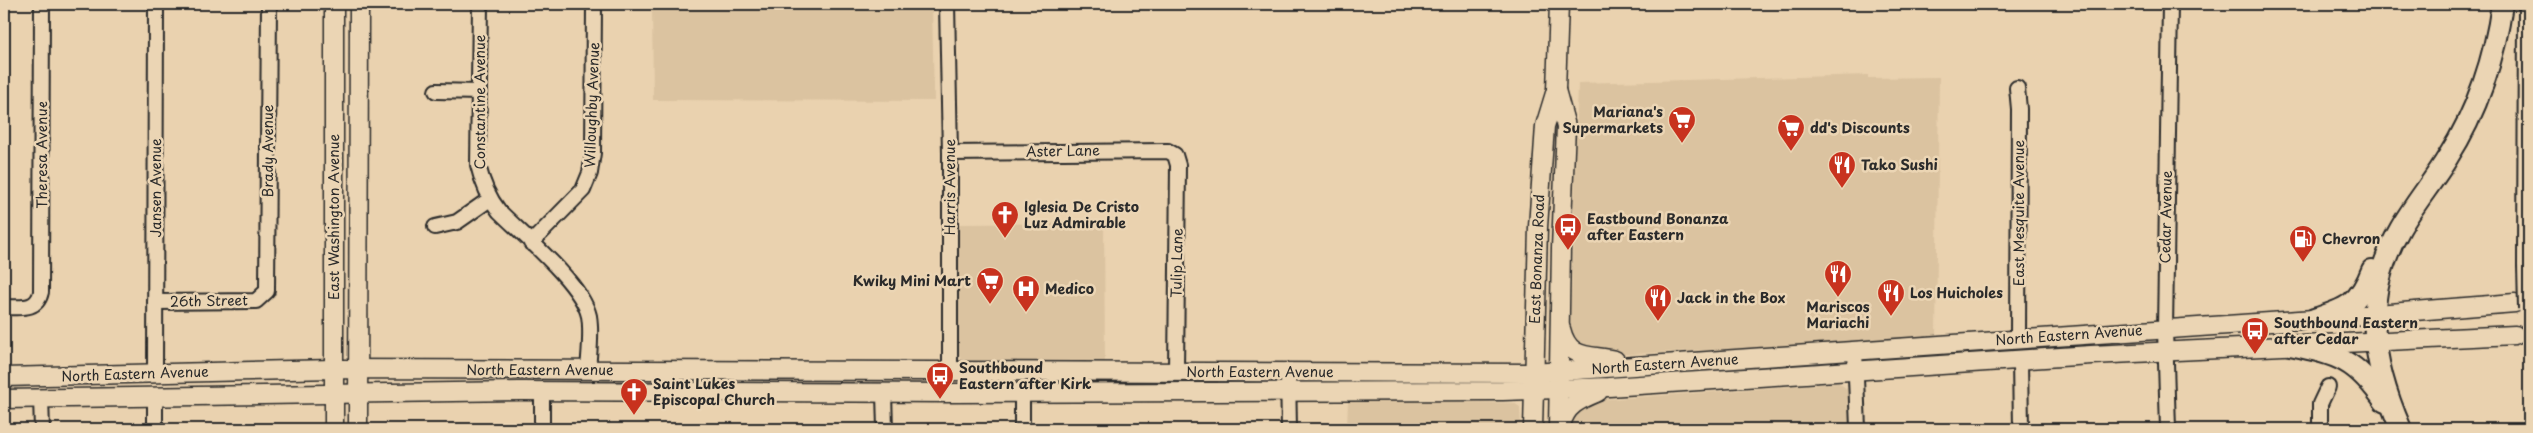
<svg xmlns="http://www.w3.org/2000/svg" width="2533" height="433" viewBox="0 0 2533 433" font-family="'Playpen Sans',sans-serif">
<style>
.built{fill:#dbc3a0}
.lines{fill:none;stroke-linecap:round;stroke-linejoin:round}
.major-tunnel{stroke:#c4b195;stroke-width:18;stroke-dasharray:18 9;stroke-linecap:butt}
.minor-casing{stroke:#2b2b2b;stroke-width:18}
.major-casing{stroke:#2b2b2b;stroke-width:21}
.highway-casing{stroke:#2b2b2b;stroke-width:24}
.minor{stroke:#ebd5b4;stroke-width:14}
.major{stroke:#ebd5b4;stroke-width:18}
.highway{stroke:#ebd5b4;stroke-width:20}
.highway-bridge-casing{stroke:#2b2b2b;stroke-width:24;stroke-linecap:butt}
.highway-bridge{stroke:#ebd5b4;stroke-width:20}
.labels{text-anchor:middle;stroke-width:5;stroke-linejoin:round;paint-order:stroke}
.street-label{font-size:14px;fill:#2b2b2b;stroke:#ebd5b4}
.poi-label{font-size:14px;font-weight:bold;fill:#2b2b2b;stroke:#ebd5b4;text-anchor:start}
</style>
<rect width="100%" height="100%" fill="#ead2af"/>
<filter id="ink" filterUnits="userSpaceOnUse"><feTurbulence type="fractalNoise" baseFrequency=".02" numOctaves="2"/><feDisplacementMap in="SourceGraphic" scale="10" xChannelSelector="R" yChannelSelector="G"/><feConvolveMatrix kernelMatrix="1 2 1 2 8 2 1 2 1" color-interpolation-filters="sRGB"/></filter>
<g filter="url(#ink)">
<g class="built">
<polygon points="652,4 932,4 934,101 653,100"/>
<polygon points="1868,75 1868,78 1939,77 1936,338 1614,355 1575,344 1570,330 1578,83"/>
<polygon points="1104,223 1105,362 966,363 961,360 957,348 957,224"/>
<polygon points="1839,383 1847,389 1849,429 1567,429 1576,410 1596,400"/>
<polygon points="1348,400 1514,403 1520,407 1521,429 1347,429"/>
</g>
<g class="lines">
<polyline class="major-tunnel" points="2515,335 2529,334"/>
<defs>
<g id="minor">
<path d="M 480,4 L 478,165 C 482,182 488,197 499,211 C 523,235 582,284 589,316 C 592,333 589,354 588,371"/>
<polyline points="947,4 950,153 950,370"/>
<polyline points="2017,88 2019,109 2018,339"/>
<polyline points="436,91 479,92"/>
<polyline points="950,153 1168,151 1175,155 1178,165 1176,372"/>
<polyline points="435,227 457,222 490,199"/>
<polyline points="531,243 583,190 590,173 593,153 594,4"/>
<polyline points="155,302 256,301 267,291 269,4"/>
<path d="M 4,307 C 20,307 37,311 41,292 L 42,4"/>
<polyline points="1855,351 1858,429"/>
<polyline points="2020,360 2021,429"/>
<polyline points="1288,371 1289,429"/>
<polyline points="155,373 156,4"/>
<polyline points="542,391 542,429"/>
<polyline points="1022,392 1022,429"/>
<polyline points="884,393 885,429"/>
<polyline points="155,397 155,429"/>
<polyline points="41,398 42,429"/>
<polyline points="2168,429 2165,329 2170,4"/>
<polyline points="2320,429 2320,404 2328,387"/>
</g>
<g id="major">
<polyline points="334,4 334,429"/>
<polyline points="1556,90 1566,126 1561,248 1558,429"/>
<path d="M 1561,329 C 1569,361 1589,354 1615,360"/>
<polyline points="4,377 333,369 1533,373 2314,319 2515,303"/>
<polyline points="4,399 520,391 951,393 1503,391 1609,387 2091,355 2515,335"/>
<path d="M 1561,426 C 1565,405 1581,399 1598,392"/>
<polyline points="358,429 359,4"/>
<polyline points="1533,429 1538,227 1545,126 1556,90 1559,4"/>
</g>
<g id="highway">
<polyline points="2528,265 2529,4"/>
<path d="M 2314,319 C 2347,309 2359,304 2372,270"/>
<path d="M 2290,345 C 2339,355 2356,360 2385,402"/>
<path d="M 2401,429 C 2371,360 2361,297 2400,229 C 2414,204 2433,182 2448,157 C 2477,112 2495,57 2502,4"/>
</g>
</defs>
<use href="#minor" class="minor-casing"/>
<use href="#major" class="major-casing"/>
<use href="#highway" class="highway-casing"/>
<use href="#minor" class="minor"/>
<use href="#major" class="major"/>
<use href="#highway" class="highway"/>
<defs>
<polyline id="highway-bridge" points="2528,265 2529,309"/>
</defs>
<use href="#highway-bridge" class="highway-bridge-casing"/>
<use href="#highway-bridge" class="highway-bridge"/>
</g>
</g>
<defs>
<symbol id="supermarket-pin" viewBox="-11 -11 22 30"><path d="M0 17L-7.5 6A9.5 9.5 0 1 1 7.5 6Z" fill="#c8321e" stroke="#ebd5b4"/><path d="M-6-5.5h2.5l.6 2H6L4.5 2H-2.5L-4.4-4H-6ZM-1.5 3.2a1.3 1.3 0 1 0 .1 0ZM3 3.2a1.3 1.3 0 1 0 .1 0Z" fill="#fff"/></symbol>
<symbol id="restaurant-pin" viewBox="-11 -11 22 30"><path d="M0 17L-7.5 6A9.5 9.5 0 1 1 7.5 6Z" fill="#c8321e" stroke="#ebd5b4"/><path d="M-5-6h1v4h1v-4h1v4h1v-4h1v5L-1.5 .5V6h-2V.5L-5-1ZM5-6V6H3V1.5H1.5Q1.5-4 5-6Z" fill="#fff"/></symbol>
<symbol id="church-pin" viewBox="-11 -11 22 30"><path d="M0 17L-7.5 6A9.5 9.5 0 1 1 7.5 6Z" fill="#c8321e" stroke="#ebd5b4"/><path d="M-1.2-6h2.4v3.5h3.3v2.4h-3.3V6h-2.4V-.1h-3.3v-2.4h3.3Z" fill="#fff"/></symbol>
<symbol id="bus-pin" viewBox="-11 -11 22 30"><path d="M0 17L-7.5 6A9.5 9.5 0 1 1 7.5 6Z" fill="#c8321e" stroke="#ebd5b4"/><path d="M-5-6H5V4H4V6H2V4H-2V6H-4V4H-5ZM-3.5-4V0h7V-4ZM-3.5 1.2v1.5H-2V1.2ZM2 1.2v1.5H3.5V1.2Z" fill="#fff"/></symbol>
<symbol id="fuel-pin" viewBox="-11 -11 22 30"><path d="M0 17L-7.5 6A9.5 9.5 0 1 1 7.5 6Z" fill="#c8321e" stroke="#ebd5b4"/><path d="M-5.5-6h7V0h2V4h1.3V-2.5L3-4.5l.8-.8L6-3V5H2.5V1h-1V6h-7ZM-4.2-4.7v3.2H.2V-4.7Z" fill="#fff"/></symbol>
<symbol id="hospital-pin" viewBox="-11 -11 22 30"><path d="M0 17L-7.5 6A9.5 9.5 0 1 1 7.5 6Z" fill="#c8321e" stroke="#ebd5b4"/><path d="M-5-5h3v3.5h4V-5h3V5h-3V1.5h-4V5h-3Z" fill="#fff"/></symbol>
</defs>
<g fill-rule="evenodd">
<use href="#supermarket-pin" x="1666" y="104" width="32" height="43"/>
<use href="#supermarket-pin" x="1775" y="112" width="32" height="43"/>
<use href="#restaurant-pin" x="1826" y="149" width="32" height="43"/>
<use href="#church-pin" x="989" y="199" width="32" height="43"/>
<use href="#bus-pin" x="1552" y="211" width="32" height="43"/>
<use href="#fuel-pin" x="2287" y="223" width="32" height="43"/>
<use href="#restaurant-pin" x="1822" y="258" width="32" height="43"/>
<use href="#supermarket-pin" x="974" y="265" width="32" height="43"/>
<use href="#hospital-pin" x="1010" y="273" width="32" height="43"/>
<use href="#restaurant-pin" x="1875" y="277" width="32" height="43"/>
<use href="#restaurant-pin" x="1642" y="282" width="32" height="43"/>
<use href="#bus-pin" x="2239" y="315" width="32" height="43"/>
<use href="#bus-pin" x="924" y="360" width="32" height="43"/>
<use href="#church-pin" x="618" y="376" width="32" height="43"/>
</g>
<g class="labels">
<g class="street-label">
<text transform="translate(480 102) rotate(-90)" y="5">Constantine Avenue</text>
<text transform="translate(592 105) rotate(-88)" y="5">Willoughby Avenue</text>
<text transform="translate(268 151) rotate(-90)" y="5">Brady Avenue</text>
<text transform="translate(1063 151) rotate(-1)" y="5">Aster Lane</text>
<text transform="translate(42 155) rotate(-90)" y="5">Theresa Avenue</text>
<text transform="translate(950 187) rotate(-90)" y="5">Harris Avenue</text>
<text transform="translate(156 188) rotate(-90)" y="5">Jansen Avenue</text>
<text transform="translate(2019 213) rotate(-90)" y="5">East Mesquite Avenue</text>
<text transform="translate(334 217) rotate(-90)" y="5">East Washington Avenue</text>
<text transform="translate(2166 217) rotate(-89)" y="5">Cedar Avenue</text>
<text transform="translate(1537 259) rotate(-88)" y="5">East Bonanza Road</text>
<text transform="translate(1177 263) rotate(-89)" y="5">Tulip Lane</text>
<text transform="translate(209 301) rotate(-1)" y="5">26th Street</text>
<text transform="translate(2069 335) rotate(-4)" y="5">North Eastern Avenue</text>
<text transform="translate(1665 364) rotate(-4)" y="5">North Eastern Avenue</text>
<text x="540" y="375">North Eastern Avenue</text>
<text x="1260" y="377">North Eastern Avenue</text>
<text transform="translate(135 374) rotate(-2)" y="5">North Eastern Avenue</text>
</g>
<g class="poi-label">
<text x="1663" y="117" text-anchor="end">Mariana's<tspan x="1663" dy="16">Supermarkets</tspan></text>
<text x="1810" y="133">dd's Discounts</text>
<text x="1861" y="170">Tako Sushi</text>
<text x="1024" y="212">Iglesia De Cristo<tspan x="1024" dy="16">Luz Admirable</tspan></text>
<text x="1587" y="224">Eastbound Bonanza<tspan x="1587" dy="16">after Eastern</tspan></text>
<text x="2322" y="244">Chevron</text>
<text x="971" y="286" text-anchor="end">Kwiky Mini Mart</text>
<text x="1045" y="294">Medico</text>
<text x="1910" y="298">Los Huicholes</text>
<text x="1677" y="303">Jack in the Box</text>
<text x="1838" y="312" text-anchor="middle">Mariscos<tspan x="1838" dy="16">Mariachi</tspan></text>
<text x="2274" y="328">Southbound Eastern<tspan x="2274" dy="16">after Cedar</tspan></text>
<text x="959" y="373">Southbound<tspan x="959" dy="16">Eastern after Kirk</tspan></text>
<text x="653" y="389">Saint Lukes<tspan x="653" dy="16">Episcopal Church</tspan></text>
</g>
</g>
<rect width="2533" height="433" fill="none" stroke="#ebd5b4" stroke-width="20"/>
<rect x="10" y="10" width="2513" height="413" fill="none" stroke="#2b2b2b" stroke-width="2" filter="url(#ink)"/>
</svg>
